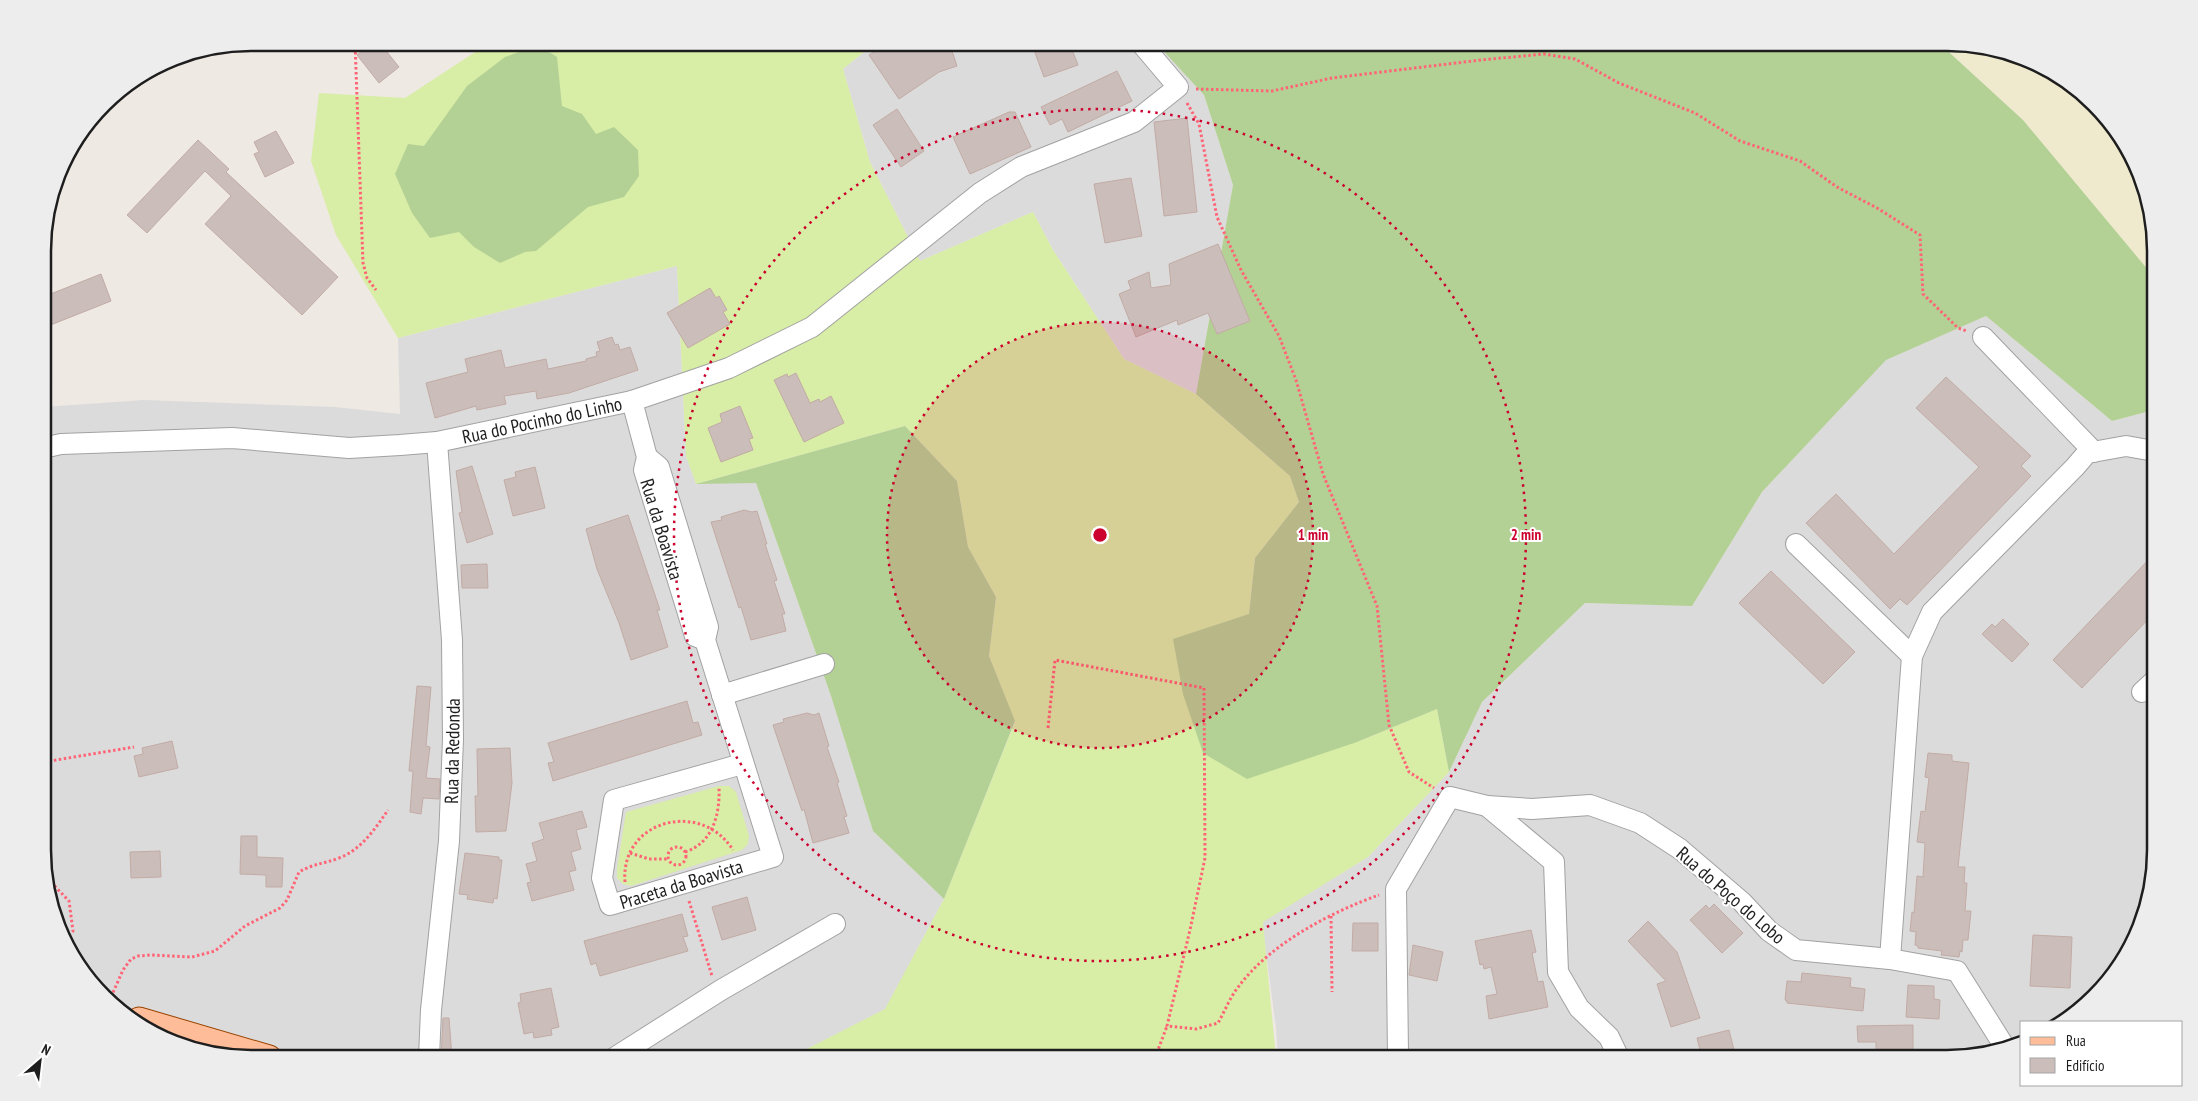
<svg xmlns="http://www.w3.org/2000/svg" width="2198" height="1101" viewBox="0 0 2198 1101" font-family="'PT Sans Narrow',sans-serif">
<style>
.residential{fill:#dcdbdb}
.farmland{fill:#efeacd}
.grass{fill:#d8eda6}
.forest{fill:#b4d195}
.building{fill:#cbbdb9;stroke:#c2aba5}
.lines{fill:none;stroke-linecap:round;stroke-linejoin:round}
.minor-casing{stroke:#a2a2a2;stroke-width:22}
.major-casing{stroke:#984400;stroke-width:27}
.path{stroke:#ff6576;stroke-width:3;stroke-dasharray:2.5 2.5;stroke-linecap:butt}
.minor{stroke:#fff;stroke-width:20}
.major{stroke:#ffbc99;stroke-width:25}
.ring{fill:none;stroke:#cc002d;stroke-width:2.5;stroke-dasharray:2.5 5}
.labels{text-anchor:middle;stroke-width:4;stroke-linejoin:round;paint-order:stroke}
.street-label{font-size:19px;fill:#1e1e1e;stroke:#fff}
.rim{fill:none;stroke:#1e1e1e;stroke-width:2.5}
.centre{fill:#cc002d;stroke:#fff;stroke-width:2.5}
.ring-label{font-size:15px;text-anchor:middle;font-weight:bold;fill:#cc002d;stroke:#fff;stroke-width:4;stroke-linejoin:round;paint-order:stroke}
</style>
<rect width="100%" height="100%" fill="#efe9e3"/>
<g class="residential">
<polygon points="875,43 1156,43 1204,95 1233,185 1196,394 1124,359 1053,250 1033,212 920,261 870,162 843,69"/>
<polygon points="677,266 686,456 696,483 756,483 831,696 873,831 944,899 885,1010 789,1058 251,1058 159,1037 85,977 58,930 44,878 43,407 144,400 335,407 400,414 398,338"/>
<polygon points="1986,316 2112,421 2154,410 2155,850 2134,942 2104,987 2064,1022 2022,1022 2022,1044 2014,1047 1960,1058 1278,1058 1276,1028 1262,922 1368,857 1449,772 1482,702 1585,603 1692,605 1762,492 1886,359"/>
</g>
<polygon class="farmland" points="1939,43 1947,43 2039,64 2113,124 2140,171 2154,224 2154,277 2023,120"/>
<g class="grass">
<polygon points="489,43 875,43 843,69 870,162 920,261 1033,212 1053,250 1124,359 1196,394 1290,476 1299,502 1255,558 1249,614 1357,742 1437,709 1449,772 1368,857 1263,922 1276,1058 789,1058 885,1009 944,899 1015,722 989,656 996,597 968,547 957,481 905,426 696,484 686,456 677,266 398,338 336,235 311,161 319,93 405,98"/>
<polygon points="719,786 729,786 736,792 749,836 748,844 742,850 631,886 623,884 617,878 617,868 626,812"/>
</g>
<g class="forest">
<polygon points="1156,43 1939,43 2023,120 2154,277 2154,410 2112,421 1986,316 1886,360 1762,492 1692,606 1585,603 1482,702 1449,772 1437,709 1357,742 1247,779 1203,753 1183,694 1173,639 1249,614 1255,558 1299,502 1290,476 1196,394 1233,185 1204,95"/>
<polygon points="538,45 557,57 562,106 582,114 596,134 614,127 638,150 639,176 624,197 588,207 536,251 525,252 500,263 474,247 459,232 430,238 412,213 395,174 408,144 424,146 467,86 505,57"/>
<polygon points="905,426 957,481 968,547 996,597 989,656 1015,721 944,899 873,831 831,696 756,483 696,484"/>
</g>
<g class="building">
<polygon points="373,42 379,42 399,67 379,83 357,55"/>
<polygon points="889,42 949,42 957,66 939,72 899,99 869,55"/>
<polygon points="1031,42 1069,42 1078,65 1044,77"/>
<polygon points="1117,71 1132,101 1068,132 1062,119 1050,125 1041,107"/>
<polygon points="897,109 924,151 901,167 873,125"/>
<polygon points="1009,112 1015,112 1031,147 970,174 953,137"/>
<polygon points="1187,118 1197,212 1164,216 1154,122"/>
<polygon points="276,131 294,163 265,177 254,154 259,152 254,142"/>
<polygon points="198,140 229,169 226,172 338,277 302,315 205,224 231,196 205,171 147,233 127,215"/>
<polygon points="1131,178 1142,236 1105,243 1094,184"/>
<polygon points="1218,244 1250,321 1217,334 1208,313 1178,325 1177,320 1136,337 1119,294 1131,289 1128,281 1149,272 1151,288 1171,285 1169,264"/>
<polygon points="101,274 111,301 43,328 43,297"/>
<polygon points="710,288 716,298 719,296 727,310 723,312 730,324 688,348 667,313"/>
<polygon points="612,337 615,345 618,344 620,350 630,347 638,370 569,393 537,399 536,391 504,396 506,404 477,410 476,406 435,418 426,383 468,372 465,359 501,350 505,368 546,359 548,369 586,361 586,359 597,356 596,352 600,351 597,342"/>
<polygon points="796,373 810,403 819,399 820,402 831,396 844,423 804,442 774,380 787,374 788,377"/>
<polygon points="1946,377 2031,456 2021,466 2031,476 1907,605 1900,599 1890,609 1806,523 1836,494 1894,554 1979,467 1916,408"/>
<polygon points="740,406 753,438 749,439 753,450 721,462 708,428 722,422 720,414"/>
<polygon points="472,466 493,534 467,543 459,513 462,512 456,471"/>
<polygon points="535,467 545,508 513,516 504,480 516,477 515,472"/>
<polygon points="744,510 752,512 757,511 767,544 765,544 777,580 774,581 785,614 782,614 786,631 751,640 741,607 739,608 711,522 722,520 721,517"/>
<polygon points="628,515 660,610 657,610 668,647 631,660 619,623 597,569 586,529"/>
<polygon points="2155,553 2155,612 2082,688 2053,660"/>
<polygon points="487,564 488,588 462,588 461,565"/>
<polygon points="1771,571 1855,652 1823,684 1739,603"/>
<polygon points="2003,619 2029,644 2012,662 1982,634 1992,624 1995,627"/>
<polygon points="417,686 431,687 426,746 430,747 426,778 440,779 439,799 423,798 421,814 410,812 413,771 409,771"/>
<polygon points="687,701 693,723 698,722 702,735 553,781 548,763 554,762 548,743"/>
<polygon points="807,713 814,715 819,713 829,746 827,747 839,782 837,783 847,816 844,817 849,833 813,843 804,809 802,811 773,725 784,722 783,719"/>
<polygon points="172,741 178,768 139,777 134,756 143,754 142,748"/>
<polygon points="510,748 512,783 506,831 476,832 475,796 478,796 477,749"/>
<polygon points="1928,753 1952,755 1952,761 1969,763 1958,867 1965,867 1964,883 1967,883 1965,911 1971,911 1968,940 1963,940 1962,952 1960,951 1959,957 1941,955 1942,951 1918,948 1918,946 1915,945 1916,932 1910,931 1912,912 1914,913 1917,876 1923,877 1925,843 1917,842 1921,811 1925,812 1929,778 1925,777"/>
<polygon points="582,811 587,827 576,830 581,849 571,852 576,870 569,872 574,890 532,901 527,883 531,882 526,864 537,861 532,843 544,839 539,823"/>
<polygon points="241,836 257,836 257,857 283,858 282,887 266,887 266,875 240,874"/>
<polygon points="160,851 161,877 131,878 130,852"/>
<polygon points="465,853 499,857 499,860 502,860 497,899 494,898 493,903 467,899 468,895 459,894"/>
<polygon points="747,897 756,930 722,940 712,907"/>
<polygon points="1714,904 1743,933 1722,953 1690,920 1706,905 1709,909"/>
<polygon points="682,914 688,936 683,937 688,951 600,976 596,963 591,965 584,941"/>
<polygon points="1648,921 1677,952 1700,1018 1671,1027 1657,984 1666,981 1628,941"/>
<polygon points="1353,923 1378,923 1378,951 1352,951"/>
<polygon points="1531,930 1536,952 1532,953 1538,982 1543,981 1548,1007 1489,1019 1486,996 1497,994 1491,967 1484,969 1483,964 1480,965 1475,941"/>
<polygon points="2033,935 2072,937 2070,988 2030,986"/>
<polygon points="1413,945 1443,952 1437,981 1409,975"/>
<polygon points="1802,973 1851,978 1850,987 1865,989 1863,1011 1787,1003 1787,1001 1785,1000 1787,981 1801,982"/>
<polygon points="1908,985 1934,986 1934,999 1940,1000 1939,1019 1906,1017"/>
<polygon points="551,988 559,1027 551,1029 552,1035 534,1038 533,1032 524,1034 518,1003 521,1002 520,994"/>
<polygon points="443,1018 449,1018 452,1058 441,1058"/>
<polygon points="1913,1025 1913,1058 1876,1058 1876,1042 1858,1042 1857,1026"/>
<polygon points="1729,1030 1736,1058 1702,1058 1697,1038"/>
</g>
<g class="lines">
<defs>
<g id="minor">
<polyline points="1983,337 2094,452"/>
<polyline points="632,401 647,457 644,470 695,636 705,640"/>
<polyline points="43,448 61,444 232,438 349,448 400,445 437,442 632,401 729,368 812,327 980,193 1021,167 1134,122 1178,87 1140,42"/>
<polyline points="647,457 659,467 708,627 705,640 773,857 610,905 602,878 614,800 742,764"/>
<polyline points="1796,544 1912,656"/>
<polyline points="2142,692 2155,680"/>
<polyline points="722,695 824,664"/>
<polyline points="1487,806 1554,862 1558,972 1579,1008 1609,1037 1619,1058"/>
<polyline points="1890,959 1912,656 1932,612 2075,467 2087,453 2126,446 2154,451"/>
<polyline points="1398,1054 1396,889 1450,797 1487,806 1532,809 1590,805 1640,823 1680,849 1742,902 1769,931 1796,950 1890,959 1957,971 2006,1049"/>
<polyline points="429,1058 431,1010 449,841 453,739 452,640 437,442"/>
<polyline points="614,1058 721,990 835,924"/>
</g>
<polyline id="major" points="139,1020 269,1058"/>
</defs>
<use href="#minor" class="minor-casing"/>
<use href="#major" class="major-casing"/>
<g class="path">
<polyline points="355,42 363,263 367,278 376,290"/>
<polyline points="1196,89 1272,91 1332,78 1481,60 1544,54 1575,59 1619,83 1695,113 1740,141 1800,161 1837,187 1877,208 1920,235 1923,294 1958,328 1967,331"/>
<polyline points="1187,103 1199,124 1217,217 1241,270 1279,336 1296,380 1323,474 1377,606 1389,725 1409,772 1434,788"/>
<path d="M 1048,728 L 1055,660 L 1204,688 L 1205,858 L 1190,930 L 1167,1026 L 1196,1029 L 1218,1023 C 1225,1011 1230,997 1239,986 C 1270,944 1331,912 1379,895"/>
<polyline points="44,762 134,747"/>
<circle cx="677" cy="856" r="9"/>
<path d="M 685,852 C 713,843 720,814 719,788"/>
<polyline points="630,853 649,859 668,859"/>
<polyline points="44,875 69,901 73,931 64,940"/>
<path d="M 625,882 C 620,820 701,799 733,850"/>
<polyline points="689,901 712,976"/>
<polyline points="1331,916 1332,992"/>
<path d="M 111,997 L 123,970 L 131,959 L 138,956 L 151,955 L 192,957 L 215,951 L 245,926 L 280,908 L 287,900 L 299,872 C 315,863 324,864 339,858 C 361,850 375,829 388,810"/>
<polyline points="1155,1058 1167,1026"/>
</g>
<use href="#minor" class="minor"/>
<use href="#major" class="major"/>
</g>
<circle cx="1100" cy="535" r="213" fill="#cc002d" fill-opacity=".12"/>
<g class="ring">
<circle cx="1100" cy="535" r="213"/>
<circle cx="1100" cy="535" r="426"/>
</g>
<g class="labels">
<g class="street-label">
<text transform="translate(542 420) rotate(-12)" y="7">Rua do Pocinho do Linho</text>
<text transform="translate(662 529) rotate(73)" y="7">Rua da Boavista</text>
<text transform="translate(452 751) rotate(-89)" y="7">Rua da Redonda</text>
<text transform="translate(681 884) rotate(-17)" y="7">Praceta da Boavista</text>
<text transform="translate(1731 895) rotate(41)" y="7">Rua do Poço do Lobo</text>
</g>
</g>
<path d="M0 0H2198V1101H0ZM251 51H1947A200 200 0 0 1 2147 251V850A200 200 0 0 1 1947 1050H251A200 200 0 0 1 51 850V251A200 200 0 0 1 251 51Z" fill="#ededed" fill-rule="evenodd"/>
<path class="rim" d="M251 51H1947A200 200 0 0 1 2147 251V850A200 200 0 0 1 1947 1050H251A200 200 0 0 1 51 850V251A200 200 0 0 1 251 51Z"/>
<circle cx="1100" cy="535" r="8" class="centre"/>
<g class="ring-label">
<text x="1313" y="540">1 min</text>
<text x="1526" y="540">2 min</text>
</g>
<rect x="2020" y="1021" width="162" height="65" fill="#ffffff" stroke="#a5a5a5"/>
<rect x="2030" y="1037" width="25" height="8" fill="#ffbc99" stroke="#a5a5a5"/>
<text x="2066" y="1046" font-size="15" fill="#1e1e1e">Rua</text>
<rect x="2030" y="1058" width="25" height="15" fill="#cbbdb9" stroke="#a5a5a5"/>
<text x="2066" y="1071" font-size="15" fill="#1e1e1e">Edifício</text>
<g transform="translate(40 1061) rotate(28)" stroke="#ffffff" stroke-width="4" paint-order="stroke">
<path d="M0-4L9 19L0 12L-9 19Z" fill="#1e1e1e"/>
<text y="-8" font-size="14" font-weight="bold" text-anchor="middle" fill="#1e1e1e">N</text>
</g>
</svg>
